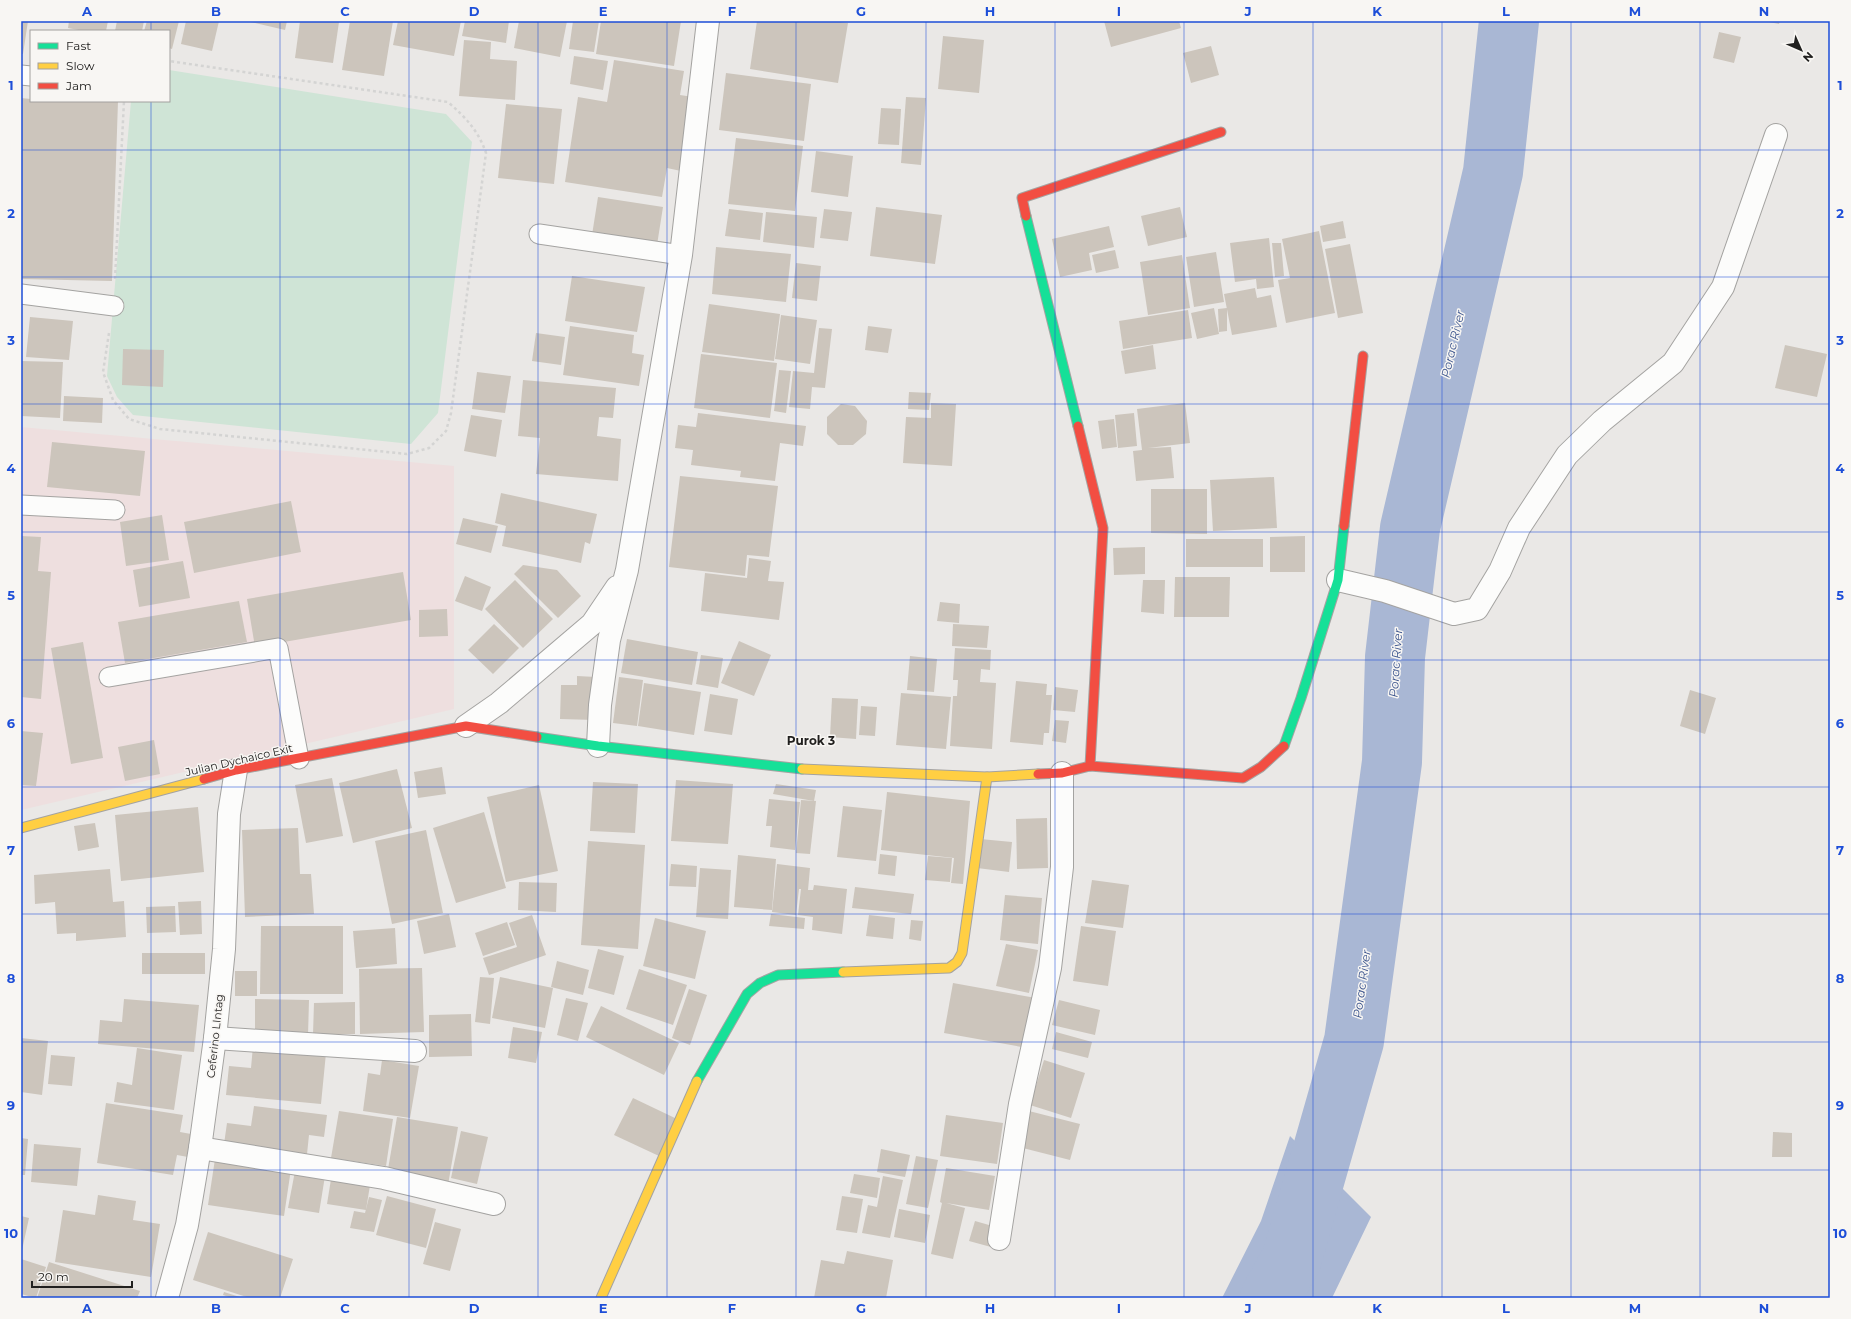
<svg xmlns="http://www.w3.org/2000/svg" width="1851" height="1319" viewBox="0 0 1851 1319" font-family="Montserrat,sans-serif">
<style>
.education{fill:#eedfdf}
.green{fill:#cfe4d6}
.water{fill:#a9b7d4}
.lines{fill:none;stroke-linecap:round;stroke-linejoin:round}
.river{stroke:#a9b7d4;stroke-width:60}
.building{fill:#ccc5bc}
.lane-casing{stroke:#a4a3a1;stroke-width:21}
.street-casing{stroke:#a4a3a1;stroke-width:24}
.fast-casing{stroke:#a4a3a1;stroke-width:11}
.slow-casing{stroke:#a4a3a1;stroke-width:11}
.jam-casing{stroke:#a4a3a1;stroke-width:11}
.path{stroke:#d4d4d3;stroke-width:2.5;stroke-dasharray:3 3;stroke-linecap:butt}
.lane{stroke:#fcfcfb;stroke-width:19}
.street{stroke:#fcfcfb;stroke-width:22}
.fast{stroke:#16e098;stroke-width:9}
.slow{stroke:#ffcf43;stroke-width:9}
.jam{stroke:#f24e42;stroke-width:9}
.grid{fill:none;stroke:#1d4ed8;stroke-width:1;stroke-opacity:0.55}
.labels{text-anchor:middle;stroke-width:3;stroke-linejoin:round;paint-order:stroke}
.street-label{font-size:11px;fill:#21201f;stroke:#f8f6f3}
.water-label{font-size:12px;font-style:italic;fill:#3b548d;stroke:#f8f6f3}
.neighbourhood-label{font-size:12px;font-weight:bold;fill:#21201f;stroke:#f8f6f3}
.neatline{fill:none;stroke:#1d4ed8;stroke-width:1.5}
.grid-label{font-size:13px;text-anchor:middle;font-weight:bold;fill:#1d4ed8}
</style>
<rect width="100%" height="100%" fill="#eae8e6"/>
<polygon class="education" points="21,427 454,466 454,709 21,810"/>
<polygon class="green" points="169,70 446,114 472,142 438,413 411,444 133,415 117,397 107,376 131,101 169,101"/>
<polygon class="water" points="1290,1136 1371,1217 1332,1298 1222,1298 1261,1221"/>
<g class="lines">
<polyline class="river" points="1270,1298 1292,1258 1354,1041 1392,762 1395,657 1410,528 1493,172 1509,21"/>
</g>
<g class="building">
<polygon points="21,21 28,21 23,54 21,54"/>
<polygon points="69,21 108,21 106,31 84,31 68,28"/>
<polygon points="117,21 144,21 142,31 115,31"/>
<polygon points="147,21 179,21 172,49 169,48 169,31 144,31"/>
<polygon points="186,21 219,21 212,51 181,44"/>
<polygon points="246,21 287,21 285,30"/>
<polygon points="300,21 339,22 333,63 295,58"/>
<polygon points="350,21 393,21 384,76 342,70"/>
<polygon points="398,21 461,21 454,56 393,45"/>
<polygon points="465,21 509,21 506,43 462,36"/>
<polygon points="519,21 567,21 560,57 514,48"/>
<polygon points="573,21 599,21 594,52 569,49"/>
<polygon points="601,21 681,21 674,66 596,54"/>
<polygon points="757,21 832,21 848,23 838,83 750,69"/>
<polygon points="1104,21 1179,21 1181,28 1111,47"/>
<polygon points="1764,21 1780,21 1779,24"/>
<polygon points="1719,32 1741,37 1734,63 1713,58"/>
<polygon points="943,36 984,40 979,93 938,89"/>
<polygon points="464,40 491,42 490,59 517,61 515,100 459,96"/>
<polygon points="1211,46 1219,75 1191,83 1183,53"/>
<polygon points="574,56 608,61 603,90 570,84"/>
<polygon points="614,60 684,71 680,95 693,97 681,171 667,168 662,197 565,182 578,97 607,102"/>
<polygon points="726,73 811,84 804,141 719,130"/>
<polygon points="906,97 926,98 921,165 901,163"/>
<polygon points="21,98 31,99 31,101 118,101 112,281 21,279"/>
<polygon points="506,104 562,109 554,184 498,178"/>
<polygon points="881,108 901,109 899,145 878,144"/>
<polygon points="736,138 803,146 795,211 728,204"/>
<polygon points="816,151 853,156 848,197 811,192"/>
<polygon points="598,197 663,207 657,245 592,235"/>
<polygon points="876,207 942,215 935,264 870,256"/>
<polygon points="1180,207 1187,237 1148,246 1141,216"/>
<polygon points="729,209 763,213 760,240 725,236"/>
<polygon points="824,209 852,212 848,241 820,238"/>
<polygon points="766,212 817,217 814,248 763,242"/>
<polygon points="1343,221 1346,238 1323,242 1320,226"/>
<polygon points="1109,226 1114,247 1089,253 1092,270 1060,277 1052,239"/>
<polygon points="1319,231 1335,313 1286,323 1278,280 1290,278 1282,239"/>
<polygon points="1269,238 1274,287 1257,289 1256,279 1235,282 1230,243"/>
<polygon points="1272,243 1281,243 1284,276 1275,277"/>
<polygon points="1350,244 1363,313 1338,318 1325,249"/>
<polygon points="716,247 791,254 786,302 712,294"/>
<polygon points="1115,250 1119,268 1096,273 1092,255"/>
<polygon points="1216,252 1224,302 1194,307 1186,257"/>
<polygon points="1182,255 1190,308 1148,315 1140,262"/>
<polygon points="796,263 821,266 817,301 792,298"/>
<polygon points="572,276 645,287 637,332 565,321"/>
<polygon points="1255,288 1257,298 1271,295 1277,327 1232,335 1224,294"/>
<polygon points="709,304 780,314 774,361 702,352"/>
<polygon points="1214,308 1219,334 1197,339 1191,313"/>
<polygon points="1227,308 1227,331 1219,332 1218,309"/>
<polygon points="1188,310 1192,338 1123,349 1119,321"/>
<polygon points="781,315 817,320 810,364 775,359"/>
<polygon points="30,317 73,321 69,360 26,357"/>
<polygon points="570,326 634,335 632,353 644,355 639,386 563,375"/>
<polygon points="868,326 892,329 888,353 865,350"/>
<polygon points="819,328 832,329 825,388 812,387 810,409 789,407 793,371 814,373"/>
<polygon points="536,333 565,337 561,365 532,361"/>
<polygon points="1153,345 1156,369 1125,374 1121,351"/>
<polygon points="1785,345 1827,354 1817,397 1775,388"/>
<polygon points="123,349 164,350 163,387 122,385"/>
<polygon points="701,354 777,363 770,418 694,408"/>
<polygon points="21,361 63,362 60,418 21,416"/>
<polygon points="779,370 791,371 786,413 774,411"/>
<polygon points="477,372 511,376 505,413 472,409"/>
<polygon points="523,380 616,388 613,418 599,417 597,436 621,439 618,481 536,474 540,438 518,436"/>
<polygon points="909,392 931,393 929,410 908,409"/>
<polygon points="64,396 103,398 102,423 63,421"/>
<polygon points="931,403 956,404 952,466 903,463 906,417 931,418"/>
<polygon points="1185,403 1190,443 1148,448 1171,447 1174,478 1136,481 1133,451 1142,450 1137,409"/>
<polygon points="841,404 855,406 867,421 866,434 853,445 838,445 827,434 827,417"/>
<polygon points="698,413 806,426 803,446 780,443 775,481 740,477 741,471 691,465 693,450 675,448 678,425 696,427"/>
<polygon points="1134,413 1137,446 1118,448 1115,415"/>
<polygon points="471,415 502,420 496,457 464,451"/>
<polygon points="1114,419 1117,447 1102,449 1098,421"/>
<polygon points="52,442 145,451 140,496 47,487"/>
<polygon points="680,476 778,486 769,557 747,555 745,576 669,567"/>
<polygon points="1274,477 1277,528 1213,531 1210,480"/>
<polygon points="1151,489 1207,489 1207,534 1151,533"/>
<polygon points="501,493 597,514 590,544 585,542 581,563 502,546 506,526 495,523"/>
<polygon points="291,501 301,552 194,573 184,522"/>
<polygon points="162,515 169,560 126,566 120,522"/>
<polygon points="463,518 498,526 491,553 456,544"/>
<polygon points="21,536 41,537 38,571 51,572 41,699 21,697"/>
<polygon points="1305,536 1305,572 1270,572 1270,537"/>
<rect x="1186" y="539" width="77" height="28"/>
<polygon points="1145,547 1145,574 1114,575 1113,548"/>
<polygon points="749,558 771,561 768,581 784,582 779,620 701,611 705,573 747,578"/>
<polygon points="183,561 190,598 139,607 133,570"/>
<polygon points="523,565 557,570 581,596 558,618 514,574"/>
<polygon points="403,572 411,620 255,647 247,599"/>
<polygon points="465,576 491,587 482,611 455,601"/>
<polygon points="1175,577 1230,577 1229,617 1174,617"/>
<polygon points="515,580 553,619 523,648 485,609"/>
<polygon points="1143,580 1165,580 1164,614 1141,612"/>
<polygon points="239,601 247,642 125,663 118,622"/>
<polygon points="940,602 960,604 959,623 937,621"/>
<polygon points="447,609 448,636 419,637 419,610"/>
<polygon points="494,624 519,648 493,674 468,650"/>
<polygon points="953,624 989,626 987,648 952,646"/>
<polygon points="627,639 698,652 692,685 621,673"/>
<polygon points="739,641 771,655 754,696 721,683"/>
<polygon points="83,642 103,758 71,764 51,648"/>
<polygon points="955,648 991,650 990,670 981,669 980,682 996,683 992,749 950,746 953,696 957,696 958,680 953,680"/>
<polygon points="701,655 723,658 718,688 696,684"/>
<polygon points="910,656 937,659 934,692 907,690"/>
<polygon points="577,676 596,677 595,720 560,719 561,685 577,685"/>
<polygon points="619,677 643,680 637,726 613,723"/>
<polygon points="1016,681 1047,684 1046,695 1052,695 1049,733 1044,733 1043,745 1010,742"/>
<polygon points="644,683 701,692 694,735 638,726"/>
<polygon points="1055,687 1078,690 1075,712 1053,710"/>
<polygon points="1690,690 1716,698 1705,734 1680,726"/>
<polygon points="901,693 951,697 946,749 896,745"/>
<polygon points="710,694 738,699 732,735 704,731"/>
<polygon points="832,698 858,699 856,739 830,737"/>
<polygon points="861,706 877,707 875,736 859,735"/>
<polygon points="1055,720 1069,721 1066,743 1052,741"/>
<polygon points="21,731 43,733 36,786 21,785"/>
<polygon points="154,740 160,774 125,781 118,747"/>
<polygon points="442,767 446,794 418,798 414,772"/>
<polygon points="397,769 412,828 353,843 339,783"/>
<polygon points="332,778 343,836 306,843 295,785"/>
<polygon points="676,780 733,784 728,844 671,841"/>
<polygon points="593,782 638,784 635,833 590,831"/>
<polygon points="776,784 816,790 814,801 773,794"/>
<polygon points="539,785 558,871 506,882 487,797"/>
<polygon points="887,792 970,801 963,884 951,883 954,858 881,850"/>
<polygon points="769,799 800,802 795,850 770,847 772,826 766,826"/>
<polygon points="801,800 816,801 810,854 796,853"/>
<polygon points="843,806 882,810 876,861 837,857"/>
<polygon points="198,807 204,872 121,881 115,815"/>
<polygon points="484,812 506,888 456,903 433,828"/>
<polygon points="1047,818 1048,868 1017,869 1016,819"/>
<polygon points="95,823 99,847 78,851 74,826"/>
<polygon points="298,828 300,874 311,874 314,914 245,917 242,830"/>
<polygon points="426,830 443,913 392,924 375,841"/>
<polygon points="980,839 1012,842 1009,872 977,868"/>
<polygon points="588,841 645,845 638,949 581,945"/>
<polygon points="880,854 897,856 895,876 878,874"/>
<polygon points="738,855 776,859 772,910 734,907"/>
<polygon points="928,856 952,858 950,882 925,880"/>
<polygon points="671,864 697,866 696,887 669,886"/>
<polygon points="777,864 810,868 808,890 813,890 814,885 847,889 842,934 812,930 813,917 798,915 801,889 806,889 799,889 796,915 772,912"/>
<polygon points="700,868 731,870 728,919 696,917"/>
<polygon points="110,869 113,902 124,901 126,937 76,941 76,933 57,934 55,902 35,904 34,875"/>
<polygon points="1092,880 1129,885 1123,928 1085,923"/>
<polygon points="519,882 557,883 556,912 518,910"/>
<polygon points="855,887 914,894 911,914 852,908"/>
<polygon points="1005,895 1042,898 1038,944 1000,940"/>
<polygon points="201,901 202,934 180,935 178,902"/>
<polygon points="175,906 176,932 147,933 146,907"/>
<polygon points="449,914 456,947 424,954 417,921"/>
<polygon points="771,914 805,918 804,929 769,926"/>
<polygon points="532,915 546,955 489,975 483,958 517,947 509,923"/>
<polygon points="869,915 895,918 893,939 866,936"/>
<polygon points="655,918 706,931 695,979 643,966"/>
<polygon points="911,920 923,921 921,941 909,939"/>
<polygon points="507,922 515,945 483,956 475,933"/>
<polygon points="261,926 343,926 343,994 260,994"/>
<polygon points="1081,926 1116,931 1108,986 1073,981"/>
<polygon points="395,928 397,964 356,968 353,931"/>
<polygon points="1006,944 1038,950 1029,993 996,986"/>
<polygon points="598,949 624,956 614,995 588,988"/>
<rect x="142" y="953" width="63" height="21"/>
<polygon points="557,961 589,970 583,995 551,987"/>
<polygon points="422,968 424,1032 360,1034 359,969"/>
<polygon points="639,969 687,985 673,1025 626,1009"/>
<rect x="235" y="971" width="22" height="25"/>
<polygon points="480,977 494,978 490,1024 475,1022"/>
<polygon points="500,977 553,988 545,1028 492,1018"/>
<polygon points="953,983 1036,998 1027,1048 944,1033"/>
<polygon points="689,989 707,995 690,1045 672,1038"/>
<polygon points="566,998 588,1003 578,1041 557,1035"/>
<polygon points="124,999 199,1005 194,1052 98,1044 100,1020 122,1022"/>
<polygon points="255,999 309,1000 308,1036 255,1036"/>
<polygon points="1059,1000 1100,1010 1095,1035 1052,1025"/>
<polygon points="355,1002 355,1034 313,1034 314,1003"/>
<polygon points="601,1006 679,1043 664,1075 586,1037"/>
<polygon points="471,1014 472,1056 429,1057 429,1015"/>
<polygon points="513,1027 542,1032 536,1063 508,1058"/>
<polygon points="1056,1032 1092,1042 1088,1058 1052,1049"/>
<polygon points="21,1038 48,1041 42,1095 21,1092"/>
<polygon points="253,1046 326,1053 321,1104 226,1095 229,1066 251,1068"/>
<polygon points="137,1048 182,1055 174,1110 114,1102 117,1082 132,1085"/>
<polygon points="51,1055 75,1057 72,1086 48,1084"/>
<polygon points="382,1060 419,1066 410,1118 363,1111 368,1073 380,1075"/>
<polygon points="1044,1060 1085,1073 1071,1118 1030,1105"/>
<polygon points="633,1098 677,1119 659,1156 614,1135"/>
<polygon points="106,1103 183,1115 180,1132 191,1134 188,1157 177,1155 173,1175 97,1163"/>
<polygon points="254,1106 327,1115 324,1137 309,1135 307,1154 224,1144 227,1123 251,1126"/>
<polygon points="1025,1110 1080,1124 1070,1160 1015,1146"/>
<polygon points="339,1111 393,1119 386,1166 331,1158"/>
<polygon points="946,1115 1003,1123 997,1164 940,1156"/>
<polygon points="397,1117 458,1127 448,1185 387,1175"/>
<polygon points="461,1131 488,1137 477,1184 451,1178"/>
<polygon points="1773,1132 1792,1133 1792,1157 1772,1157"/>
<polygon points="21,1138 28,1139 25,1175 21,1175"/>
<polygon points="34,1144 81,1148 77,1186 31,1182"/>
<polygon points="881,1149 910,1155 905,1177 877,1172"/>
<polygon points="916,1156 938,1160 928,1208 906,1204"/>
<polygon points="215,1159 291,1169 284,1216 208,1205"/>
<polygon points="946,1168 995,1176 989,1210 946,1203 965,1208 953,1259 931,1254 942,1203 940,1202"/>
<polygon points="295,1171 325,1176 319,1213 288,1208"/>
<polygon points="332,1173 371,1179 366,1210 327,1204"/>
<polygon points="854,1174 880,1178 877,1198 850,1193"/>
<polygon points="883,1176 903,1180 890,1238 862,1233 868,1205 877,1207"/>
<polygon points="98,1195 136,1201 133,1220 160,1224 151,1277 55,1262 63,1210 95,1215"/>
<polygon points="387,1196 436,1209 426,1248 376,1235"/>
<polygon points="842,1196 863,1199 857,1233 836,1230"/>
<polygon points="369,1197 382,1200 374,1232 350,1228 354,1211 365,1213"/>
<polygon points="899,1209 930,1215 925,1243 894,1237"/>
<polygon points="21,1216 29,1218 22,1250 21,1250"/>
<polygon points="975,1221 996,1227 991,1247 969,1241"/>
<polygon points="435,1222 461,1229 450,1271 423,1264"/>
<polygon points="208,1232 293,1259 280,1298 250,1298 193,1280"/>
<polygon points="847,1251 893,1260 886,1298 814,1298 821,1260 844,1264"/>
<polygon points="21,1259 46,1267 36,1298 21,1294"/>
<polygon points="49,1262 140,1291 137,1298 37,1298"/>
<polygon points="224,1292 243,1298 232,1298 223,1295"/>
</g>
<g class="lines">
<defs>
<g id="lane">
<polyline points="21,75 31,76"/>
<polyline points="539,234 681,255"/>
<polyline points="21,294 114,306"/>
<polyline points="21,505 115,510"/>
<polyline points="109,677 278,648 299,759"/>
</g>
<g id="street">
<polyline points="1338,580 1385,591 1454,614 1477,609 1500,571 1519,528 1567,455 1602,421 1673,363 1723,287 1776,135"/>
<polyline points="466,726 499,703 592,624 617,587"/>
<polyline points="598,746 600,705 609,640 627,570 681,255 708,21"/>
<polyline points="215,1038 415,1051"/>
<polyline points="200,1148 384,1178 494,1204"/>
<polyline points="999,1239 1020,1104 1050,968 1062,867 1062,773"/>
<polyline points="167,1298 187,1225 200,1148 215,1038 224,949 229,814 236,770"/>
</g>
<g id="fast">
<polyline points="1026,216 1078,426"/>
<polyline points="537,737 598,746 802,769"/>
<polyline points="1284,746 1301,698 1338,580 1344,526"/>
<polyline points="697,1081 747,994 760,983 778,975 843,972"/>
</g>
<g id="slow">
<polyline points="802,769 987,777 1038,774"/>
<polyline points="21,828 204,779"/>
<polyline points="843,972 949,968 957,962 962,953 987,777"/>
<polyline points="601,1298 697,1081"/>
</g>
<g id="jam">
<polyline points="1026,216 1022,198 1221,132"/>
<polyline points="1078,426 1103,528 1090,766"/>
<polyline points="1344,526 1363,356"/>
<polyline points="1038,774 1062,773 1090,766 1243,778 1261,767 1284,746"/>
<polyline points="204,779 236,770 466,726 537,737"/>
</g>
</defs>
<use href="#lane" class="lane-casing"/>
<use href="#street" class="street-casing"/>
<use href="#fast" class="fast-casing"/>
<use href="#slow" class="slow-casing"/>
<use href="#jam" class="jam-casing"/>
<g class="path">
<polyline points="115,279 124,101"/>
<path d="M 109,333 L 103,372 L 113,400 L 129,419 L 160,429 L 407,454 L 429,448 L 446,431 L 451,413 L 486,153 C 478,130 466,118 448,102 L 169,61"/>
</g>
<use href="#lane" class="lane"/>
<use href="#street" class="street"/>
<use href="#fast" class="fast"/>
<use href="#slow" class="slow"/>
<use href="#jam" class="jam"/>
</g>
<path class="grid" d="M 151,21 L 151,31M 280,21 L 280,1298M 409,21 L 409,1298M 538,21 L 538,1298M 667,21 L 667,1298M 796,21 L 796,1298M 926,21 L 926,1298M 1055,21 L 1055,1298M 1184,21 L 1184,1298M 1313,21 L 1313,1298M 1442,21 L 1442,1298M 1571,21 L 1571,1298M 1700,21 L 1700,1298M 151,101 L 151,1298M 21,150 L 1830,150M 21,277 L 1830,277M 21,404 L 1830,404M 21,532 L 1830,532M 21,660 L 1830,660M 21,787 L 1830,787M 21,914 L 1830,914M 21,1042 L 1830,1042M 21,1170 L 1830,1170"/>
<g class="labels">
<g class="street-label">
<text transform="translate(239 760) rotate(-13)" y="4">Julian Dychaico Exit</text>
<text transform="translate(215 1036) rotate(-84)" y="4">Ceferino LIntag</text>
</g>
<g class="water-label">
<text transform="translate(1453 344) rotate(-77)" y="4">Porac River</text>
<text transform="translate(1396 663) rotate(-86)" y="4">Porac River</text>
<text transform="translate(1362 984) rotate(-82)" y="4">Porac River</text>
</g>
<g class="neighbourhood-label">
<text x="811" y="745">Purok 3</text>
</g>
</g>
<rect width="1851" height="1319" fill="none" stroke="#f8f6f3" stroke-width="44"/>
<rect x="30" y="30" width="140" height="72" fill="#f8f6f3" stroke="#a2a09e"/>
<rect x="38" y="43" width="20" height="6" fill="#16e098" stroke="#a2a09e"/>
<text x="66" y="50" font-size="12" fill="#21201f">Fast</text>
<rect x="38" y="63" width="20" height="6" fill="#ffcf43" stroke="#a2a09e"/>
<text x="66" y="70" font-size="12" fill="#21201f">Slow</text>
<rect x="38" y="83" width="20" height="6" fill="#f24e42" stroke="#a2a09e"/>
<text x="66" y="90" font-size="12" fill="#21201f">Jam</text>
<g transform="translate(1801 50) rotate(135)" stroke="#f8f6f3" stroke-width="3" paint-order="stroke">
<path d="M0-3L7 15L0 10L-7 15Z" fill="#21201f"/>
<text y="-6" font-size="11" font-weight="bold" text-anchor="middle" fill="#21201f">N</text>
</g>
<path d="M32 1281v6h100v-6" fill="none" stroke="#21201f" stroke-width="2"/>
<text x="38" y="1281" font-size="12" fill="#21201f" stroke="#f8f6f3" stroke-width="3" paint-order="stroke">20 m</text>
<rect x="22" y="22" width="1807" height="1275" class="neatline"/>
<g class="grid-label">
<text x="87" y="16">A</text>
<text x="216" y="16">B</text>
<text x="345" y="16">C</text>
<text x="474" y="16">D</text>
<text x="603" y="16">E</text>
<text x="732" y="16">F</text>
<text x="861" y="16">G</text>
<text x="990" y="16">H</text>
<text x="1119" y="16">I</text>
<text x="1248" y="16">J</text>
<text x="1377" y="16">K</text>
<text x="1506" y="16">L</text>
<text x="1635" y="16">M</text>
<text x="1764" y="16">N</text>
<text x="11" y="90">1</text>
<text x="1840" y="90">1</text>
<text x="11" y="218">2</text>
<text x="1840" y="218">2</text>
<text x="11" y="345">3</text>
<text x="1840" y="345">3</text>
<text x="11" y="473">4</text>
<text x="1840" y="473">4</text>
<text x="11" y="600">5</text>
<text x="1840" y="600">5</text>
<text x="11" y="728">6</text>
<text x="1840" y="728">6</text>
<text x="11" y="855">7</text>
<text x="1840" y="855">7</text>
<text x="11" y="983">8</text>
<text x="1840" y="983">8</text>
<text x="11" y="1110">9</text>
<text x="1840" y="1110">9</text>
<text x="11" y="1238">10</text>
<text x="1840" y="1238">10</text>
<text x="87" y="1313">A</text>
<text x="216" y="1313">B</text>
<text x="345" y="1313">C</text>
<text x="474" y="1313">D</text>
<text x="603" y="1313">E</text>
<text x="732" y="1313">F</text>
<text x="861" y="1313">G</text>
<text x="990" y="1313">H</text>
<text x="1119" y="1313">I</text>
<text x="1248" y="1313">J</text>
<text x="1377" y="1313">K</text>
<text x="1506" y="1313">L</text>
<text x="1635" y="1313">M</text>
<text x="1764" y="1313">N</text>
</g>
</svg>
